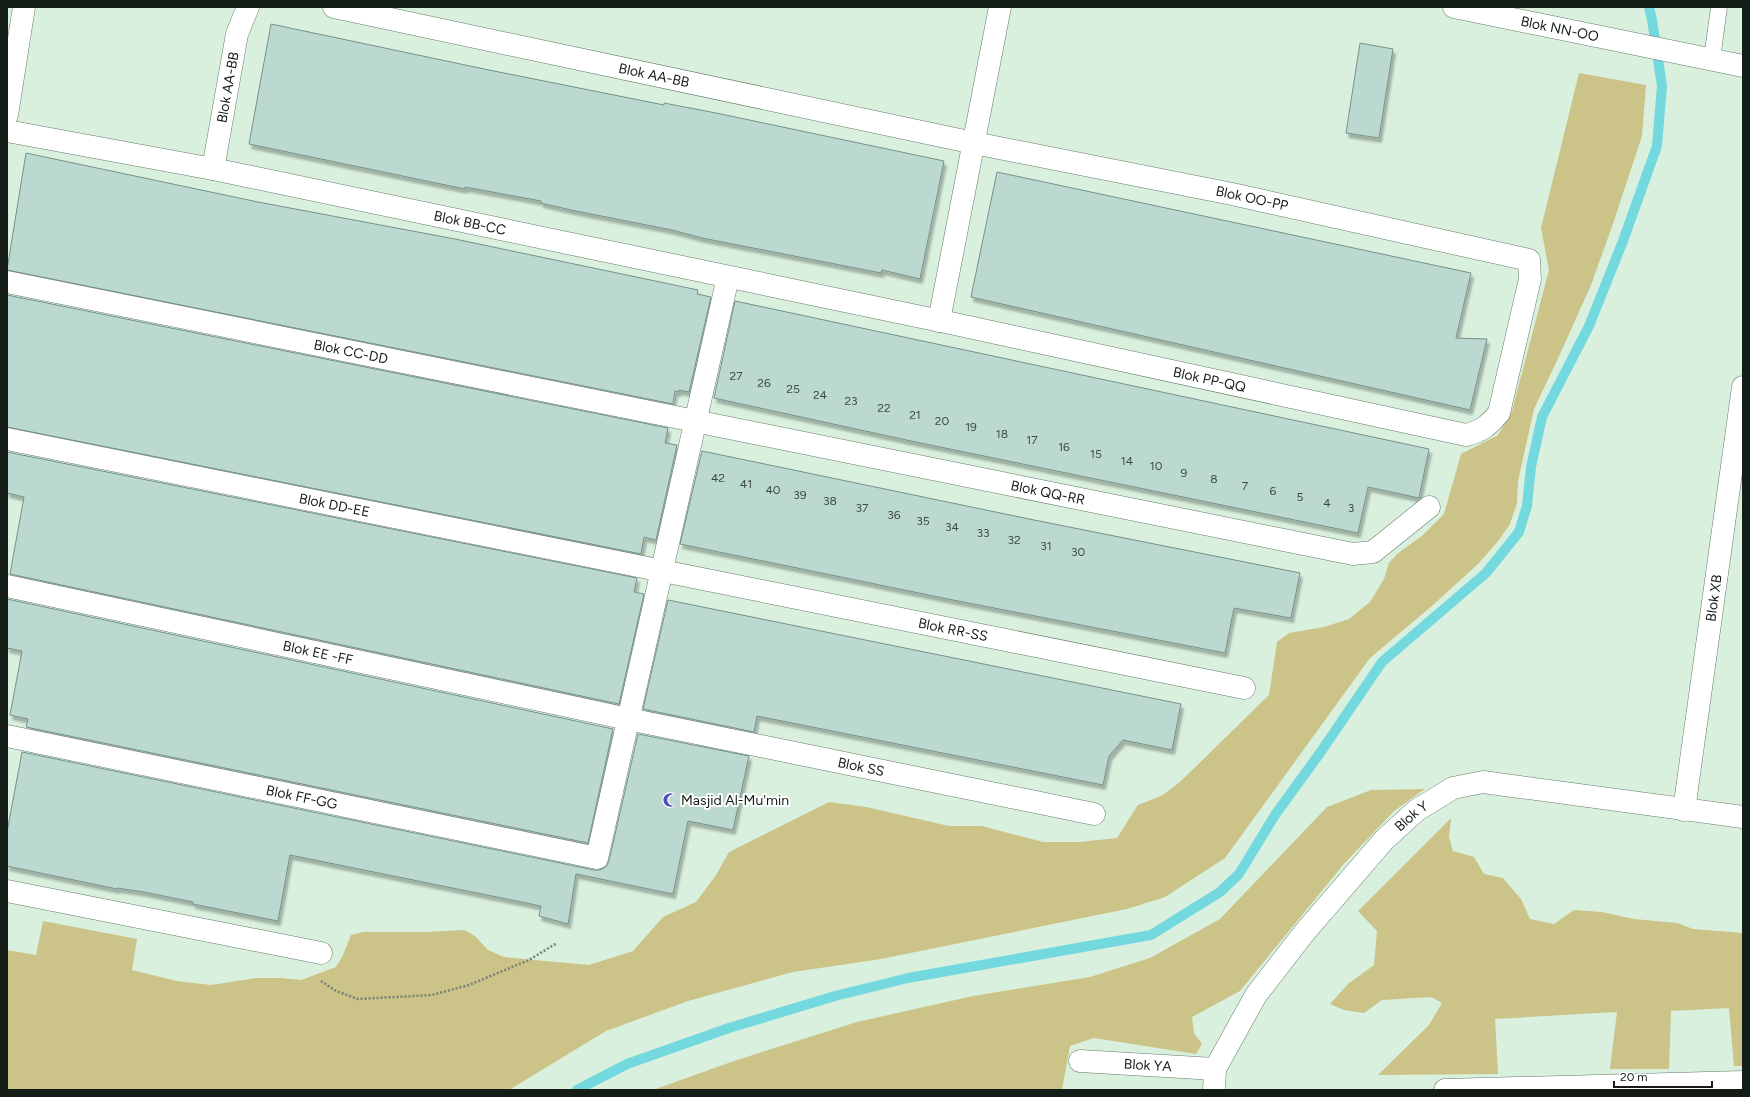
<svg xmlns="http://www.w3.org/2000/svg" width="1750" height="1097" viewBox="0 0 1750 1097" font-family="Figtree,sans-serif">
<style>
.green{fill:#cbc387}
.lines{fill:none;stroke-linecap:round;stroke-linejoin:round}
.stream{stroke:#74d8df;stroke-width:10}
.building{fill:#bbd9d0;stroke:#76918a;filter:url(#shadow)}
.service-casing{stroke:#667a6a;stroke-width:17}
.minor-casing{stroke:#667a6a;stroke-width:23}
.tertiary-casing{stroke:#667a6a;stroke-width:23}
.path{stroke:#748277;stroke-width:2.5;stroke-dasharray:2 2;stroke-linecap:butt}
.service{stroke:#fff;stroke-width:16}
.minor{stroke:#fff;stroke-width:22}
.tertiary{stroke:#fff;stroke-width:22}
.labels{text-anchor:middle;stroke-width:4;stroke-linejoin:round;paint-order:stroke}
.number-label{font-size:12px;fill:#3e4c45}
.street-label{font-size:14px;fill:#151d17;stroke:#fff}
.poi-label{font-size:14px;fill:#151d17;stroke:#fff;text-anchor:start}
</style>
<defs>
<filter id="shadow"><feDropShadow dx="2.5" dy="4.5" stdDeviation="1" flood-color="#0004"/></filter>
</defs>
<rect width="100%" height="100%" fill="#daf0de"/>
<g class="green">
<polygon points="1579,73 1646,85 1642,136 1614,221 1591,285 1561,352 1534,409 1518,481 1517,503 1510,524 1499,540 1478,564 1433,605 1370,658 1225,858 1165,897 1127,909 881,959 793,972 688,1001 606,1031 509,1090 7,1090 7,950 36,955 43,921 137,939 132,970 177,981 211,985 256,978 281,978 301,980 336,967 343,955 351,935 363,932 427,932 464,930 475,936 488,950 504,957 589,965 633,951 663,917 696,902 716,875 729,852 829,802 866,807 949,826 982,826 1043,842 1079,842 1117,838 1138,805 1163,795 1181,781 1269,695 1277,642 1289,633 1324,627 1349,619 1370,602 1384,579 1389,563 1397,554 1423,535 1444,514 1461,454 1498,435 1512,411 1549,270 1541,228"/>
<polygon points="1425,789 1394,811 1343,865 1240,991 1192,1017 1194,1033 1202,1044 1196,1054 1094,1038 1070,1046 1062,1090 653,1090 734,1061 857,1022 973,996 1090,977 1150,958 1220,919 1327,807 1371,790"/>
<polygon points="1451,818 1449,837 1453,851 1474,857 1484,874 1503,878 1521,899 1530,919 1554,924 1574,910 1602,912 1634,919 1677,923 1693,929 1743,933 1743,1066 1734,1066 1729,1008 1671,1011 1669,1069 1610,1069 1617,1012 1495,1019 1498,1074 1378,1075 1429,1025 1442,1003 1431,997 1382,1000 1364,1013 1344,1010 1330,1004 1348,984 1374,965 1377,931 1358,911"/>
</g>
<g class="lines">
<polyline class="stream" points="577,1090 627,1064 729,1028 835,996 908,978 1151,935 1220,892 1239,874 1275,815 1320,753 1382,662 1486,573 1519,532 1527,506 1531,467 1542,417 1589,326 1623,241 1657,146 1662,86 1652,20 1649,7"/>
</g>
<g class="building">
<polygon points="271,24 489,70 664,105 664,103 716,113 944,161 920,279 882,270 881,273 702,238 672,230 571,210 541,203 541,201 465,187 465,189 249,144"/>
<polygon points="1360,43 1393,49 1379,138 1346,133"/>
<polygon points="26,153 258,202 455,239 698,290 697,294 711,297 689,392 679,390 679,392 675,391 673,404 7,270"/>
<polygon points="997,172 1471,273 1456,338 1487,339 1470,410 971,297"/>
<polygon points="7,295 668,428 665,443 677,445 656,540 644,537 641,554 7,427"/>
<polygon points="735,301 1429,449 1419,498 1368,487 1358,533 911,441 714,398"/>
<polygon points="702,451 1034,520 1300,573 1291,618 1234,608 1225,653 953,600 680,544"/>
<polygon points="7,452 637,578 634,592 644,594 619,704 10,574 24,497 7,493"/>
<polygon points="7,599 613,729 588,843 26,727 28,719 10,715 22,651 7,648"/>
<polygon points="668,600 1181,704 1172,750 1123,740 1109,756 1103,785 757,716 754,732 643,709"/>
<polygon points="638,734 749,756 733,830 688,821 673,894 576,874 568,924 539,916 541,906 290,855 278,921 193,904 193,902 144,892 117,888 117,889 7,866 7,832 22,752 594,870 600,870 606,867 609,861"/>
</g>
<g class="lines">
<defs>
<polyline id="service" points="1712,59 1719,7"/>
<g id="minor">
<polyline points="7,115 24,7"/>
<path id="s1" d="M 7,131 L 213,169 L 955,324 L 1466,435 C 1482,431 1488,426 1499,413 L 1530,279 L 1529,260 L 1232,194 L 974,143 L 334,7"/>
<path id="s2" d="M 213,169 L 237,34 L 248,7"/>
<path id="s3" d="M 7,282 L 1353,554 L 1373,552 L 1429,507"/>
<polyline points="939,321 1000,7"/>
<path id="s4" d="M 7,439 L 1244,688"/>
<path id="s5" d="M 7,586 L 628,719 L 1094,814"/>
<path id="s6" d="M 7,736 L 597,858 L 728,277"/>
<path id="s7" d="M 1684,810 L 1743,387"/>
<polyline points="7,891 321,953"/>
<path id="s8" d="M 1080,1061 L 1215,1069"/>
<path id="s9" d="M 1214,1090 L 1215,1069 L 1256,995 L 1304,933 L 1384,840 L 1417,810 L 1453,788 L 1483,782 L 1743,817"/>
<polyline points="1445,1090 1743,1082"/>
</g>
<g id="tertiary">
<path id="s10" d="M 1454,7 L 1743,66"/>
</g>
</defs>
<use href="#service" class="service-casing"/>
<use href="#minor" class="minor-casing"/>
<use href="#tertiary" class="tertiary-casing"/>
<polyline class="path" points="321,981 336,991 358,999 432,995 469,985 529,960 557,943"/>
<use href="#service" class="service"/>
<use href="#minor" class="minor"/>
<use href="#tertiary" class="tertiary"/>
</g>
<defs>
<symbol id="mosque-bare" viewBox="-9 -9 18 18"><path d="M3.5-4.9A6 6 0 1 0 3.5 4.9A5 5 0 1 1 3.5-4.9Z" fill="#4d50c6" stroke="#fff" stroke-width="2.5" paint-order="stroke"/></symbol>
</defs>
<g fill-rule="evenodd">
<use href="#mosque-bare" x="660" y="790" width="20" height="20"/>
</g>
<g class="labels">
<g class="number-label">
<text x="736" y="380">27</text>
<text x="764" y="387">26</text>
<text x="793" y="393">25</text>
<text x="820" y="399">24</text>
<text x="851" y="405">23</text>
<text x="884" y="412">22</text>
<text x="915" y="419">21</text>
<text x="942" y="425">20</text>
<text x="971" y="431">19</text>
<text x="1002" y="438">18</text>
<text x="1032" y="444">17</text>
<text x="1064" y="451">16</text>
<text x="1096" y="458">15</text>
<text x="1127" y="465">14</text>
<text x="1156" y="470">10</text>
<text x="1184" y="477">9</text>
<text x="718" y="482">42</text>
<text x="1214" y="483">8</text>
<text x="746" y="488">41</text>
<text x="1245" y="490">7</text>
<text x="773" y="494">40</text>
<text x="1273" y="495">6</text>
<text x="800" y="499">39</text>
<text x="1300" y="501">5</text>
<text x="830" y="505">38</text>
<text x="1327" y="507">4</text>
<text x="862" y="512">37</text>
<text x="1351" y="512">3</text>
<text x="894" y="519">36</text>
<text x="923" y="525">35</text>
<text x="952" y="531">34</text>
<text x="983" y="537">33</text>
<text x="1014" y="544">32</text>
<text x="1046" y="550">31</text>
<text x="1078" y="556">30</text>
</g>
<g class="street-label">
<text dy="5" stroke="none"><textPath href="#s10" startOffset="108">Blok NN-OO</textPath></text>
<text transform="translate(654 75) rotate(12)" y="5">Blok AA-BB</text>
<text dy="5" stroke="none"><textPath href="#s2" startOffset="83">Blok AA-BB</textPath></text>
<text transform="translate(1252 198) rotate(12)" y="5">Blok OO-PP</text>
<text dy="5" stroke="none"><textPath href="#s1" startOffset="472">Blok BB-CC</textPath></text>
<text dy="5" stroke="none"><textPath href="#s3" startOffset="351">Blok CC-DD</textPath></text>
<text dy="5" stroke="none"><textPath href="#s1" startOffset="1228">Blok PP-QQ</textPath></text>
<text dy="5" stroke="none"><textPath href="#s3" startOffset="1062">Blok QQ-RR</textPath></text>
<text dy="5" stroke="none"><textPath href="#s4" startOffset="334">Blok DD-EE</textPath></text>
<text dy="5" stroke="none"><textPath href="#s7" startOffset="214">Blok XB</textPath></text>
<text dy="5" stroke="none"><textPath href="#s4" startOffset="965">Blok RR-SS</textPath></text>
<text dy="5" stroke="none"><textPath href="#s5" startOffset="318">Blok EE -FF</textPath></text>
<text dy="5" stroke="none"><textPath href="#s5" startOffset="873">Blok SS</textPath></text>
<text dy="5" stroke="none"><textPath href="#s6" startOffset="301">Blok FF-GG</textPath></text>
<text dy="5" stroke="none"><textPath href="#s9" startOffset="343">Blok Y</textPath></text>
<text dy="5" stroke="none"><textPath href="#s8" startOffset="68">Blok YA</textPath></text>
</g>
<g class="poi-label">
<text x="681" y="805">Masjid Al-Mu'min</text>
</g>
</g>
<rect width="1750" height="1097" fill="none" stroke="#151d17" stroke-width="16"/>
<path d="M1614 1081v6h98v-6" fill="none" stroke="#151d17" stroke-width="2"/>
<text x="1620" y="1081" font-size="12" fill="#151d17" stroke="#ffffff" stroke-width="3" paint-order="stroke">20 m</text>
</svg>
